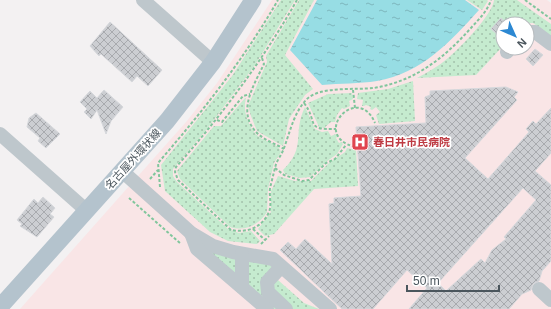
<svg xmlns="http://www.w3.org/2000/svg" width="551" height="309" viewBox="0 0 551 309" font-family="Arial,'Noto Sans JP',sans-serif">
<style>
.medical{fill:#f9e5e6;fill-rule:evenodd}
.green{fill:url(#green-dots)}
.water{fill:url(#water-ripples)}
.building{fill:url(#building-cross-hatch);stroke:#d6d8dc;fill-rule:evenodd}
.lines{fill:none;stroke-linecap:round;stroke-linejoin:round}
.path{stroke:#80c69c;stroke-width:2;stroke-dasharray:3 2;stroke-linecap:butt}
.minor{stroke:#bec7cc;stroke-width:14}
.major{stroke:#b4c3cd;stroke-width:17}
.labels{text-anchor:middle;stroke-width:3.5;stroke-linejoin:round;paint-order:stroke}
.health-label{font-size:11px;font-weight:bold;fill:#be3a42;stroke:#fff;text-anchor:start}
.street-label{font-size:11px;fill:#4b565d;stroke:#fff}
</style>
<defs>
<pattern id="green-dots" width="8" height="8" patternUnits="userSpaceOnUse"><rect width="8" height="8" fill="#c5ebcf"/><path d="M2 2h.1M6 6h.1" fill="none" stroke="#a2c1ab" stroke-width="1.8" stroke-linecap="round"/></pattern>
<pattern id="water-ripples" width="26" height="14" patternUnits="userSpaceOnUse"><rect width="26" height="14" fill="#97dde4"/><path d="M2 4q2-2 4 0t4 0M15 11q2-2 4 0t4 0" fill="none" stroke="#7db6bc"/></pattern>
<pattern id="building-cross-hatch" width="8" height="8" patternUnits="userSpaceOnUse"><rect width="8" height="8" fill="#ccced2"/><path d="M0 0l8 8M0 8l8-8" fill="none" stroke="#a8aaae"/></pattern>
</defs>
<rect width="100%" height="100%" fill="#f3f1f2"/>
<path class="medical" d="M 272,0 L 547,0 L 551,3 L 551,309 L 20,309 L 186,122 L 217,83 ZM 503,24 L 527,24 L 527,48 L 503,48 Z"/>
<g class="green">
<polygon points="281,0 295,0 255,65 207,129 173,169 173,176 177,182 228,229 239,233 251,231 260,241 257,244 228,241 210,232 165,191 161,165 232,76"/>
<polygon points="299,0 314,0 285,55 313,89 305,95 289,119 283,146 257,131 251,116 248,106 267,62 266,56"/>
<polygon points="467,0 487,0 488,1 482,10"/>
<path d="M 494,0 L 517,0 L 551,24 L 551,36 L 533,23 L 503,24 L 503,46 L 476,75 L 417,78 C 428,72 439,66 448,58 C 459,49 493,14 494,0 Z"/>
<polygon points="413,81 415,121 379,124 376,115 380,112 376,107 372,110 370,109 371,107 366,105 364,106 362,106 363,100 357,99 358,93 388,89"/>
<polygon points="352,93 353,99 349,101 350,106 344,109 342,108 337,115 335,122 331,122 324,128 319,127 308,103 328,94"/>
<path d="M 245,98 L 246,98 C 242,110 249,129 258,136 C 264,142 279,143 281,152 L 274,163 L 268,189 L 267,212 C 259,225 245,232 230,227 L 180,179 L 177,171 L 214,126 L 221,126 Z"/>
<path d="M 305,107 L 315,129 L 322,132 L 328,131 L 331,136 L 336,134 L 337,137 L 336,138 L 339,143 L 341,142 L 343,144 L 337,154 L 326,162 L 310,177 L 300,178 L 285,174 L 283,170 C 307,147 292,133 305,107 Z"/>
<polygon points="347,148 356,150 358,186 314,189 274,234 265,236 258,229 271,212 271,191 278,176 295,181 311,181 329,163 345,152"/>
<polygon points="206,250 236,258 238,276"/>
<polygon points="249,261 269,264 272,267 270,271 278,309 273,309 249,287 246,263"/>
<polygon points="278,280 304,303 319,309 292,309 272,290 272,284"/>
</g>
<path class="water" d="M 317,0 L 465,0 L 479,10 C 450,42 422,73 377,81 C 359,84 340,83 322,85 L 290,50 Z"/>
<g class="building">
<polygon points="501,18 508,24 503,24 503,29 498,35 491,29"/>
<polygon points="110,22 162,70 148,86 137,76 132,82 101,54 99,56 90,46"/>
<polygon points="535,49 543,55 533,66 526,59"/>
<path d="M 506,87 L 518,92 L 514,97 L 517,100 L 465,158 L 488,179 L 529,132 L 526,129 L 533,121 L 536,124 L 551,108 L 551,153 L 535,171 L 551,185 L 551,261 L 542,271 L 539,281 L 533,284 L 531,290 L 522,294 L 509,309 L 409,309 L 427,288 L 407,270 L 373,309 L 342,309 L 280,250 L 288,242 L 296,249 L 305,239 L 332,264 L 329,204 L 334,203 L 334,198 L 361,196 L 356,127 L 426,123 L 425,97 L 430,95 L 430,91 ZM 523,188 L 536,200 L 504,237 L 506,239 L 492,250 L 485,263 L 481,259 L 446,291 L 438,283 Z"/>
<polygon points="104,90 123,107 111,121 106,134 97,110 91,119 84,112 87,109 80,102 90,91 97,98"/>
<polygon points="36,113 60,134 46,148 38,141 40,138 27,127 29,118"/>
<polygon points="43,197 55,208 50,214 54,217 37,237 20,226 22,224 17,220 34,199 38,203"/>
</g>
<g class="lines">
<g class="path">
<path d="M 297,0 C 263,60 222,115 176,167 L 175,172 L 178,180 L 231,230 C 247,233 262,228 269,212 C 272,205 269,196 270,188 C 272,180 274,172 276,164 C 278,159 282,154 284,148 C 290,132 294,112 307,99 C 320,86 356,90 374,88 C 415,81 443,59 470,29 C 478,20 487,12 491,0"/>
<polyline points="525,0 551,19"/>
<path d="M 262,58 L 264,64 C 254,85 236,112 257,133 C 264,140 276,144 284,149"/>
<polyline points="353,90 355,108"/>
<path d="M 304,103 C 319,123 304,130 336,129"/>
<polyline points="217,120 222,122 243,96 250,94"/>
<path d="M 355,147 C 309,135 358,82 375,123"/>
<polyline points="275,168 284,175 302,181 309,180 326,163 335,159 346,145"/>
<polyline points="150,179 158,170"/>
<path d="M 160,187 L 158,163 C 203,111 244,59 278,0"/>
<polyline points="129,198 181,244"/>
<polyline points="253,229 265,240"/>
<polyline points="261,244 269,236"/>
</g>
<g class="minor">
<polyline points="143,0 213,62"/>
<polyline points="527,32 535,32 551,44"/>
<polyline points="507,52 510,48"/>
<polyline points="0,134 87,211"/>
<polyline points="122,171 191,233 213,246 233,252 273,259 330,309"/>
<polyline points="191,233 197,249 267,309"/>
<polyline points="281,267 267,282 268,292 286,309"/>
<polyline points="242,287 242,254"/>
<polyline points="539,289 551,300"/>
</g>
<polyline class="major" points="0,307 167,121 213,62 253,0"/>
</g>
<defs>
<symbol id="hospital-square" viewBox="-11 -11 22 22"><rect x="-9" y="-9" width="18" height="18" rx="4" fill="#e0444e" stroke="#fff"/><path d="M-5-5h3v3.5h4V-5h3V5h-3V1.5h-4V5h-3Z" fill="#fff"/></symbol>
</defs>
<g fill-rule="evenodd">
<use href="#hospital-square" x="350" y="132" width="20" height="20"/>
</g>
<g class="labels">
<g class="health-label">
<text x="373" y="146">春日井市民病院</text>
</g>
<g class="street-label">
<text transform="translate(133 159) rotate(-48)" y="4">名古屋外環状線</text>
</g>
</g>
<g transform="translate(515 36) rotate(135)"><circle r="19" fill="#ffffff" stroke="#b7bbbe"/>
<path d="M0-3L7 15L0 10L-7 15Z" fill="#2c88d2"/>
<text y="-6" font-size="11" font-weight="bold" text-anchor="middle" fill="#4b565d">N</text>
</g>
<path d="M407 285v6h92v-6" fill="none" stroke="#4b565d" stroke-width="2"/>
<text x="413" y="285" font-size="12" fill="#4b565d" stroke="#ffffff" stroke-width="3" paint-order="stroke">50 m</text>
</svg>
